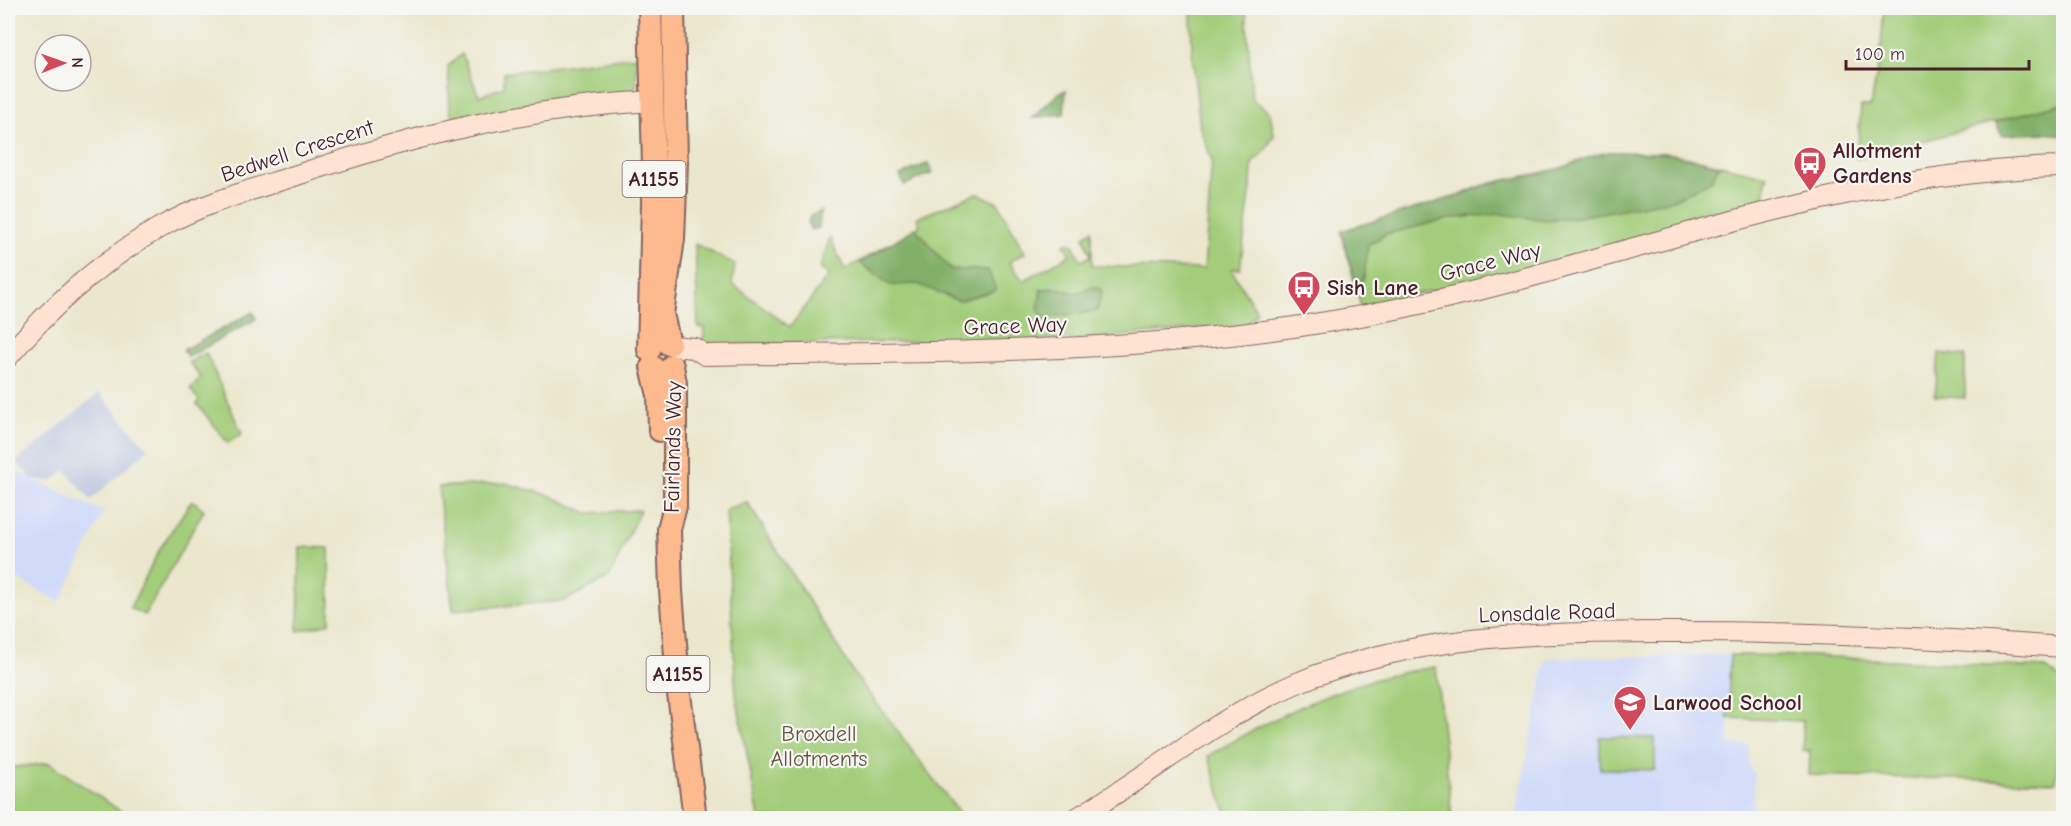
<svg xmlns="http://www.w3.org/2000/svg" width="2071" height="826" viewBox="0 0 2071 826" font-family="'Comic Neue',sans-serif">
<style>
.built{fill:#d0daf9}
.industrial{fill:#bac4de}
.green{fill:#a3cd7a;stroke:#767652;stroke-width:1.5}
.forest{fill:#82b06a;stroke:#66684a;stroke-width:1.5}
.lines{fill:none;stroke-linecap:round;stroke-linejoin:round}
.secondary-casing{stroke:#826564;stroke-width:22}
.primary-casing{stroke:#826564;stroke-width:26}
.secondary{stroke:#fee3d2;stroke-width:20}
.primary{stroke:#fcba8e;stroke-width:22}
.labels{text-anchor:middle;stroke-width:4.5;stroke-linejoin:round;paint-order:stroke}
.shield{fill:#f6f6f2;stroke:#7e6067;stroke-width:1.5}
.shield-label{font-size:21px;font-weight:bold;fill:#4a1f2b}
.street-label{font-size:22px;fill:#4a1f2b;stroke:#f6f6f2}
.poi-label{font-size:22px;font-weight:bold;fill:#4a1f2b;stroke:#f6f6f2;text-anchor:start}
.park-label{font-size:22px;fill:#655343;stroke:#f6f6f2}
</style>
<rect width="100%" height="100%" fill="#f6f6f2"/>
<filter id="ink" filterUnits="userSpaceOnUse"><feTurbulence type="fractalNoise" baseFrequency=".0167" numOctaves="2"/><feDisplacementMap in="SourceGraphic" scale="12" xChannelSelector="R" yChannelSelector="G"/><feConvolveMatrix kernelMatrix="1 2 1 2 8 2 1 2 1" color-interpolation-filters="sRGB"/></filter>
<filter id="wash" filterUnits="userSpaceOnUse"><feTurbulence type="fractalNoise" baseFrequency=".008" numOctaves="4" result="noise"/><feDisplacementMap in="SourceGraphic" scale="24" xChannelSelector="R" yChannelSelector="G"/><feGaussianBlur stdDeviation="1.35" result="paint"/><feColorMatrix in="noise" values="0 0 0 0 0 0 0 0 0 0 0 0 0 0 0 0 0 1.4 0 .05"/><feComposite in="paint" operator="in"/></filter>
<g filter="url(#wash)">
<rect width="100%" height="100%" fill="#ebe7cd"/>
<g class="built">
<polygon points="8,467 104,512 60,602 8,574"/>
<polygon points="1730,655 1729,743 1749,745 1749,765 1754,773 1754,818 1515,818 1546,658"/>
<polygon points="8,706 13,765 8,766"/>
</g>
<polygon class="industrial" points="99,393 148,449 91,500 65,470 52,481 33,479 16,462"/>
<g class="green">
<polygon points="1191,8 1246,8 1252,99 1270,113 1274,135 1264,152 1252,163 1251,187 1240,269 1231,269 1257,312 1246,325 1085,339 703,345 704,328 698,327 695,244 735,264 732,284 790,327 829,275 820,269 830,237 845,270 920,226 917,218 977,193 998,203 1025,253 1009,262 1023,281 1070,255 1064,244 1068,242 1073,245 1081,261 1091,256 1084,237 1092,230 1092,266 1204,269 1212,161 1200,128 1192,52"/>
<polygon points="2064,8 2063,103 1857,159 1861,106 1871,106 1880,55 1884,9"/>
<polygon points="462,54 479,96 504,87 504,73 637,56 636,89 628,93 460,121 450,113 448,66"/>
<path d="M 1611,152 L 1668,153 L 1767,176 L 1762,207 L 1529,268 L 1361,307 L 1341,231 L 1461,195 C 1490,179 1523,178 1554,170 C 1574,165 1590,154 1611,152 Z"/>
<polygon points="206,353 242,434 228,443 197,404 199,400 190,389 201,378 189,362"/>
<polygon points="1939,353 1965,356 1965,398 1935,396"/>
<polygon points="505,483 551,496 587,513 640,510 609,578 564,601 453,610 438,487"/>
<polygon points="192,500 204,510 145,615 130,608 161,547"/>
<polygon points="747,502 855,675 963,818 759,818 736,695 726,509"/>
<polygon points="300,547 329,548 330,623 298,631"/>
<polygon points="1730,655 1814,656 2045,668 2063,680 2056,782 1809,775 1810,751 1803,751 1803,721 1728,718"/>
<path d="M 1436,667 L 1452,818 L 1228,818 L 1208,756 C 1279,714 1353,677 1436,667 Z"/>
<polygon points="1600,737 1655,738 1655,770 1600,769"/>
<polygon points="49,763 131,818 10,818 8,768"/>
</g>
<g class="forest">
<polygon points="1066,90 1064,114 1032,118 1059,93"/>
<polygon points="2063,103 2063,135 2044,133 2002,135 1995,122"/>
<path d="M 1611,152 L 1668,153 L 1719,165 L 1711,181 L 1673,200 L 1572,218 L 1547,220 L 1500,214 L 1453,218 L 1386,234 L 1368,245 L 1364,278 L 1357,290 L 1341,231 L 1461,195 C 1490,180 1523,178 1554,170 C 1574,165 1590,154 1611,152 Z"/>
<polygon points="929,163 933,173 904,185 900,175"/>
<polygon points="821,211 819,228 811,230 808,224 810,216"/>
<polygon points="915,228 951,270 988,270 996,290 959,301 918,284 890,285 860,263"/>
<polygon points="1094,287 1102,290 1097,311 1044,318 1038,309 1041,289 1056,288 1075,293"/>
<polygon points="253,312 256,319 188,357 183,350"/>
</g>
</g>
<g filter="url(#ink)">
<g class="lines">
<defs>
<g id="secondary">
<path d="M 672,346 L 694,348 L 705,355 C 938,351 1172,357 1401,308 C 1621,262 1836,171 2064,167"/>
<path d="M 8,357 C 51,306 100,262 159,228 C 201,204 248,191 294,176 C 416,135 524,108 653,101"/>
<path d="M 1077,818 C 1152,774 1217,717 1297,683 C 1416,632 1548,633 1675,632 C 1805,632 1934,638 2064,647"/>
</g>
<g id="primary">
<polyline points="669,344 662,314 673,239 676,163 673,8"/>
<polyline points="649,350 654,167 650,8"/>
<polyline points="672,366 675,383 675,506 669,529 671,591 679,694 695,818"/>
<polyline points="652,367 659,395 660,430"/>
</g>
</defs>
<use href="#secondary" class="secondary-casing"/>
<use href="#primary" class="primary-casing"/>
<use href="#secondary" class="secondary"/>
<use href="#primary" class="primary"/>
</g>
</g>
<defs>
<symbol id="bus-pin" viewBox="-11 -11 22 30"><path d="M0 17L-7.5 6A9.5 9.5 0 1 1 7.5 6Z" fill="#d1495b" stroke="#f6f6f2"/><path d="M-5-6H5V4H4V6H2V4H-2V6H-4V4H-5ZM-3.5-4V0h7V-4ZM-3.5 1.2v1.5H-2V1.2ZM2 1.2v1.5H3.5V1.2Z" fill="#fff"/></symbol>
<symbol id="school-pin" viewBox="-11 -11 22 30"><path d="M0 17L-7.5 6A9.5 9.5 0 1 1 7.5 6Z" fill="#d1495b" stroke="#f6f6f2"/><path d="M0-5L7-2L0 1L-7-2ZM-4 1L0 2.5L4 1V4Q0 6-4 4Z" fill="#fff"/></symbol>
</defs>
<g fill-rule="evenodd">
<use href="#bus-pin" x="1791" y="144" width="38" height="52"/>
<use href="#bus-pin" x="1285" y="268" width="38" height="52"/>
<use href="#school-pin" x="1611" y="683" width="38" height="52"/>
</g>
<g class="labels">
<g class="shield">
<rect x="622.5" y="161" width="63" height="36" rx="4.5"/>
<rect x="646.5" y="656" width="63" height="36" rx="4.5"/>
</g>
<g class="shield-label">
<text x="654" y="186">A1155</text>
<text x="678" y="681">A1155</text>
</g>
<g class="street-label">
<text transform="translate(297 150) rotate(-18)" y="8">Bedwell Crescent</text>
<text transform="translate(1490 261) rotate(-14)" y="8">Grace Way</text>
<text transform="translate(1015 325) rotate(-2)" y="8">Grace Way</text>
<text transform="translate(672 447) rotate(-89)" y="8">Fairlands Way</text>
<text transform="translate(1547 612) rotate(-2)" y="8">Lonsdale Road</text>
</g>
<g class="poi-label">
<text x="1833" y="158">Allotment<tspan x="1833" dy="25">Gardens</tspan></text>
<text x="1327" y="295">Sish Lane</text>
<text x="1653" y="710">Larwood School</text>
</g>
<g class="park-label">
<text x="819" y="741">Broxdell<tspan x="819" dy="25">Allotments</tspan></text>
</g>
</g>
<rect width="2071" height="826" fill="none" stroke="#f6f6f2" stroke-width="30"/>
<g transform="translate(63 63) rotate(89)"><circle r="28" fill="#f6f6f2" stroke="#b1a0a2" stroke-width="1.5"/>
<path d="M0-4.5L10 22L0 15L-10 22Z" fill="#d1495b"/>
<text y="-9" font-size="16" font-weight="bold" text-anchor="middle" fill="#4a1f2b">N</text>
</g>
<path d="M1846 60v9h183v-9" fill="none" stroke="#4a1f2b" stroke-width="3"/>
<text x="1855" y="60" font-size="18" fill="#4a1f2b" stroke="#f6f6f2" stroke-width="4.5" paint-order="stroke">100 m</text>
</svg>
